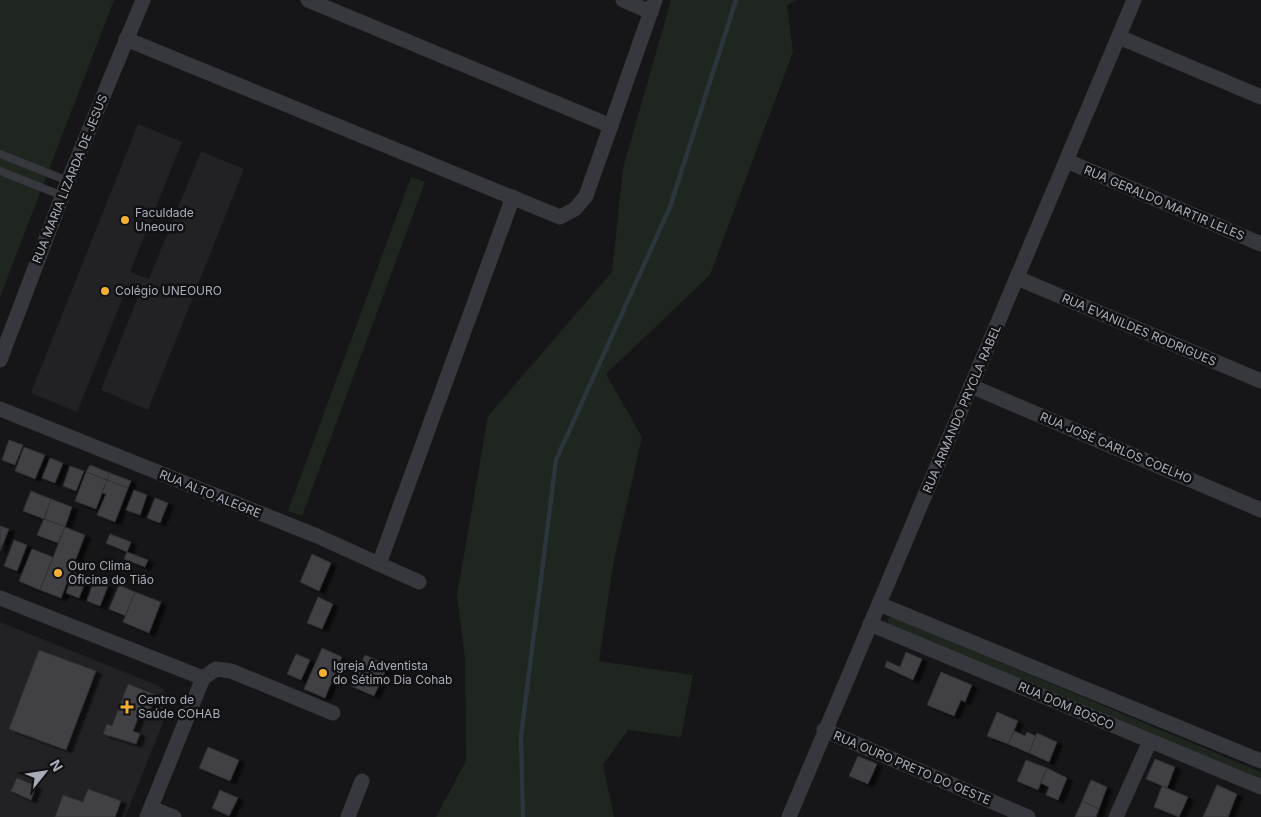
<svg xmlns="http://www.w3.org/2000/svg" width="1261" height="817" viewBox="0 0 1261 817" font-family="Inter,sans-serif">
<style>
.built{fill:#222225}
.green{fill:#1e261f}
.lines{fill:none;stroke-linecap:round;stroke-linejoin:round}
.stream{stroke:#2c353c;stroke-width:4.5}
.building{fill:#404145;stroke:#303034;filter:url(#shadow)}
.service{stroke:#37383d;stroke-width:8}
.minor{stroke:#37383d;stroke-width:15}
.poi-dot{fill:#f2b134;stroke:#111113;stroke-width:2}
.labels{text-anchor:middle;stroke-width:5;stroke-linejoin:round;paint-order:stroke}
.street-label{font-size:12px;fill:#a8adb8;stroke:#111113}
.poi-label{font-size:12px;fill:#a8adb8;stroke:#111113;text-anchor:start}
</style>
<defs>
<filter id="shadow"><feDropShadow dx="5.5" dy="3" stdDeviation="1" flood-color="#0009"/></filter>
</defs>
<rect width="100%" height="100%" fill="#161618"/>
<g class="built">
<polygon points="138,124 182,142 130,272 149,279 201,151 244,169 148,410 101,390 140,292 127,287 77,412 31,393"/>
<polygon points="0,622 159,686 167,694 168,710 125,817 0,817"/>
</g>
<g class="green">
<polygon points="0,0 114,0 0,297"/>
<polygon points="671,0 798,0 787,5 793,52 710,275 606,374 642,437 613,565 599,661 693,675 681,737 628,730 603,765 614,817 436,817 466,761 465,659 457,595 488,416 612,272 623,168"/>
<polygon points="411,177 425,182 302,516 288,511"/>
<polygon points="892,617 1261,772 1261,780 888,624 887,619"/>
</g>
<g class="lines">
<polyline class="stream" points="523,817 521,736 556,460 670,207 736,0"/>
</g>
<g class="building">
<polygon points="9,440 23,445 15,465 2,460"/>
<polygon points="24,447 45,455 35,479 15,471"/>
<polygon points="50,458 63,463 55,483 42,478"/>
<polygon points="90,465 110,473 107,480 86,472"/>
<polygon points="70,466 84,471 76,491 63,486"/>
<polygon points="86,472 107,480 96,509 75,501"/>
<polygon points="110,473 131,481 128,488 107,480"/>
<polygon points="107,480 128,488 115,522 97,515 106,494 102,493"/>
<polygon points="134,490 147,495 140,515 126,510"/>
<polygon points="31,491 51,499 44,519 23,511"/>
<polygon points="155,498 168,503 160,523 147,518"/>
<polygon points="51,499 72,507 65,527 44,519"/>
<polygon points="44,519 65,527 58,543 37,535"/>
<polygon points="0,526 9,529 0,551"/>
<polygon points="65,527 85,535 61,598 40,590"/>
<polygon points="110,534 131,542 127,552 106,543"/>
<polygon points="14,540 27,545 17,571 4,566"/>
<polygon points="32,549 53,557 40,590 19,581"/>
<polygon points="127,552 148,560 145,567 124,559"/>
<polygon points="312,554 331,563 319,591 300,582"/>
<polygon points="74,572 87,578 79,598 66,593"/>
<polygon points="94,580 108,586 100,606 87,601"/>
<polygon points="119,585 135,592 126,616 109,609"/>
<polygon points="135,592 161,602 149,633 123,622"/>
<polygon points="318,597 333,604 322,629 307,623"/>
<polygon points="322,648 342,657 325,698 304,689"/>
<polygon points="39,650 96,671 66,750 9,729"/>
<polygon points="906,652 922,659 913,680 885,667 887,661 900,667"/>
<polygon points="296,654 310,660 301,680 287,674"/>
<polygon points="365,655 388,665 374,696 351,686"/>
<polygon points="941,672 972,685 965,702 961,700 954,716 927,705"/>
<polygon points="128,684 156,695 148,716 140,713 133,731 140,734 136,744 103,734 107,724 112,726"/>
<polygon points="997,712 1018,721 1008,744 987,736"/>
<polygon points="1014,731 1025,736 1027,732 1036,736 1029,753 1008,744"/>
<polygon points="1037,733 1057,742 1049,762 1029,753"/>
<polygon points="208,747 239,760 230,781 199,768"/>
<polygon points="858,756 877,764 868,784 849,776"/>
<polygon points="1155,759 1175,767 1167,788 1146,779"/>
<polygon points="1026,760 1047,768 1038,790 1017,781"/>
<polygon points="1047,768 1067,778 1058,800 1046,795 1049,787 1041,783"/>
<polygon points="17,778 36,786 31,800 11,791"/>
<polygon points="1091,780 1107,787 1099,809 1082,801"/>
<polygon points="1217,785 1237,794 1228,817 1203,817"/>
<polygon points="1162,786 1188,797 1179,817 1154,807"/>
<polygon points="88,789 121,801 115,817 55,817 63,795 83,802"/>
<polygon points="220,790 238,798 229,816 212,808"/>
<polygon points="1082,801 1099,809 1096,817 1075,817"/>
</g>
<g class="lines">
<g class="service">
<polyline points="0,154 68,181"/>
<polyline points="0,171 63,196"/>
</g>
<g class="minor">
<polyline points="308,0 611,126"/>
<polyline points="623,0 651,12"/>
<polyline points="1119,37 1261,97"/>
<polyline points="126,39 560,217 575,209 586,196 655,0"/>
<polyline points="1067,161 1261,244"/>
<polyline points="1017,278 1261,381"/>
<polyline points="0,360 68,181 143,0"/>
<polyline points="971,386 1261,510"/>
<polyline points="0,409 317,536 419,582"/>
<polyline points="379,564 513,197"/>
<polyline points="0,598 203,678"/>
<polyline points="879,604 1261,761"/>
<polyline points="870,624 1261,787"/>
<polyline points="203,678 216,669 231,671 333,713"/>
<polyline points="824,730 1028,817"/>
<polyline points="151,808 174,817"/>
<polyline points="147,817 203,678"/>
<polyline points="348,817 362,781"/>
<polyline points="789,817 1134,0"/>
<polyline points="1116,817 1150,741"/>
</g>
</g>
<g class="poi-dot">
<circle cx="125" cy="220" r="5"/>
<circle cx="105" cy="291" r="5"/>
<circle cx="58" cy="573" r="5"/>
<circle cx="323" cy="673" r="5"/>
<path d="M124.5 699.5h5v5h5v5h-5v5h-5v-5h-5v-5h5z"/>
</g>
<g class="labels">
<g class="street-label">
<text transform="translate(70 179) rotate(-68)" y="4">RUA MARIA LIZARDA DE JESUS</text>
<text transform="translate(1164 203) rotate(23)" y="4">RUA GERALDO MARTIR LELES</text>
<text transform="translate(1139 330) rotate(23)" y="4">RUA EVANILDES RODRIGUES</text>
<text transform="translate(962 409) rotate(-67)" y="4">RUA ARMANDO PRYCLA RABEL</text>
<text transform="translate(1116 448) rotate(23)" y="4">RUA JOSÉ CARLOS COELHO</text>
<text transform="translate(210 494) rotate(22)" y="4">RUA ALTO ALEGRE</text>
<text transform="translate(1066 706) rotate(23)" y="4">RUA DOM BOSCO</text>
<text transform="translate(912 768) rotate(23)" y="4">RUA OURO PRETO DO OESTE</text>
</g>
<g class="poi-label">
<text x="135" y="217">Faculdade<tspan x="135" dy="14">Uneouro</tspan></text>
<text x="115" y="295">Colégio UNEOURO</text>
<text x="68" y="570">Ouro Clima<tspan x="68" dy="14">Oficina do Tião</tspan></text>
<text x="333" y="670">Igreja Adventista<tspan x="333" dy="14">do Sétimo Dia Cohab</tspan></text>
<text x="138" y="704">Centro de<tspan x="138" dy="14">Saúde COHAB</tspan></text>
</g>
</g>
<g transform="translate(45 772) rotate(60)" stroke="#111113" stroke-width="4" paint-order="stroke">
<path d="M0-4L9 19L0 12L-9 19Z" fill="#a8adb8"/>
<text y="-8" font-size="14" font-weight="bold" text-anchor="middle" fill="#a8adb8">N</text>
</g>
</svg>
